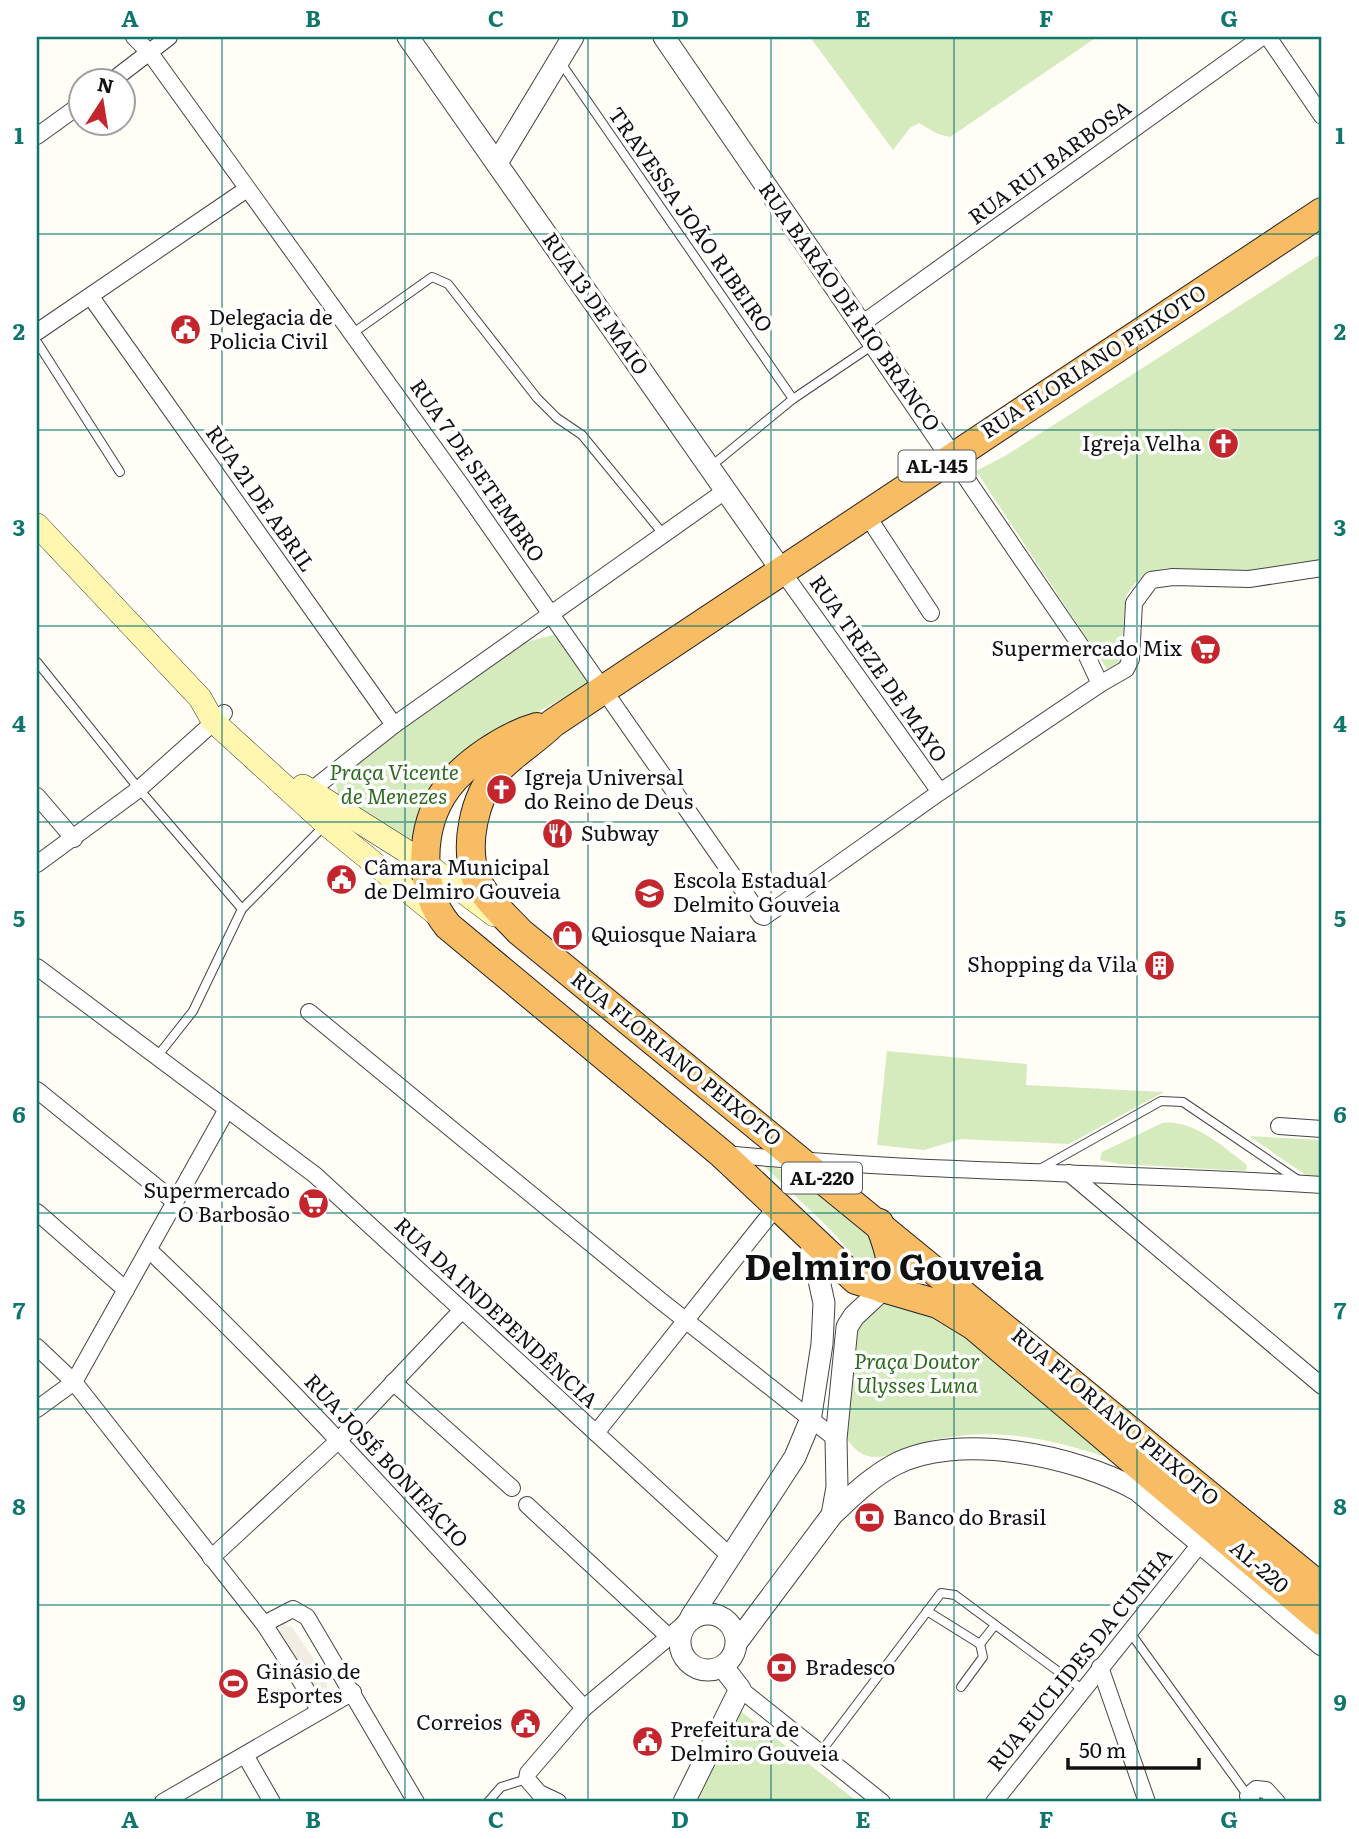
<svg xmlns="http://www.w3.org/2000/svg" width="1359" height="1839" viewBox="0 0 1359 1839" font-family="Literata,serif">
<style>
.green{fill:#d5ebbd}
.plaza{fill:#f1ede2}
.lines{fill:none;stroke-linecap:round;stroke-linejoin:round}
.service-casing{stroke:#444;stroke-width:10}
.minor-casing{stroke:#444;stroke-width:18}
.tertiary-casing{stroke:#444;stroke-width:23}
.secondary-casing{stroke:#333;stroke-width:24}
.trunk-casing{stroke:#222;stroke-width:30}
.service{stroke:#fff;stroke-width:8}
.minor{stroke:#fff;stroke-width:16}
.tertiary{stroke:#fff;stroke-width:21}
.secondary{stroke:#fff6b0;stroke-width:23}
.trunk{stroke:#f7bc64;stroke-width:28}
.grid{fill:none;stroke:#0f766e;stroke-width:2;stroke-opacity:0.55}
.labels{text-anchor:middle;stroke-width:7;stroke-linejoin:round;paint-order:stroke}
.shield{fill:#fff;stroke:#585858;stroke-width:2}
.shield-label{font-size:19px;font-weight:bold;fill:#111}
.street-label{font-size:21px;fill:#111;stroke:#fff}
.poi-label{font-size:21px;fill:#111;stroke:#fff;text-anchor:start}
.park-label{font-size:21px;font-style:italic;fill:#2f6b1f;stroke:#fff}
.town-label{font-size:35px;font-weight:bold;fill:#111;stroke:#fff}
.neatline{fill:none;stroke:#0f766e;stroke-width:2.5}
.grid-label{font-size:23px;text-anchor:middle;font-weight:bold;fill:#0f766e}
</style>
<rect width="100%" height="100%" fill="#fffdf5"/>
<g class="green">
<polygon points="810,37 1097,37 950,137 938,134 919,123 910,128 893,150"/>
<polygon points="1322,253 1322,561 1245,571 1166,568 1150,572 1135,583 1126,596 1120,662 1107,669 976,471 1005,456"/>
<polygon points="560,633 590,677 587,685 514,725 441,781 411,840 339,802 335,778 516,645"/>
<polygon points="887,1051 1027,1064 1026,1085 1164,1092 1069,1144 961,1139 924,1150 877,1145"/>
<path d="M 1162,1123 C 1194,1119 1223,1147 1247,1165 L 1246,1171 L 1119,1164 L 1100,1160 L 1102,1152 Z"/>
<polygon points="1249,1136 1322,1140 1322,1178 1310,1178"/>
<polygon points="764,1166 787,1170 879,1245 880,1262 868,1268 861,1265 831,1230"/>
<path d="M 890,1301 L 923,1304 L 1113,1453 L 1108,1458 C 1052,1439 997,1427 938,1439 C 918,1443 896,1457 876,1457 C 862,1457 854,1449 846,1438 L 852,1332 L 881,1305 Z"/>
<polygon points="738,1709 858,1802 693,1802"/>
</g>
<polygon class="plaza" points="283,1625 292,1627 328,1680 326,1695 320,1696 278,1633"/>
<g class="lines">
<defs>
<g id="service">
<polyline points="561,63 793,399"/>
<polyline points="353,333 432,277 448,284 537,398 557,418 582,435 664,535"/>
<polyline points="37,342 120,472"/>
<polyline points="710,467 793,399 873,345"/>
<polyline points="37,662 139,789 242,909"/>
<polyline points="156,1058 193,1011 242,909 325,825"/>
<polyline points="1038,1170 1161,1101 1183,1102 1298,1180"/>
<polyline points="927,1611 980,1644 995,1625"/>
<polyline points="1129,1631 1248,1796"/>
<polyline points="961,1687 983,1657 980,1644"/>
<polyline points="820,1753 941,1593 955,1595 1082,1689"/>
<polyline points="488,1802 501,1787 527,1779"/>
</g>
<g id="minor">
<polyline points="134,37 150,53 463,488 761,916 764,917 940,792 1100,684 1126,669 1131,659 1134,603 1151,580 1173,577 1249,579 1322,568"/>
<polyline points="1268,37 1322,116"/>
<polyline points="113,80 169,37"/>
<polyline points="37,136 80,105"/>
<polyline points="91,297 394,725"/>
<polyline points="863,323 1262,37"/>
<polyline points="37,332 247,189"/>
<polyline points="951,456 1085,652 1100,684"/>
<polyline points="866,514 931,613"/>
<polyline points="782,571 940,792"/>
<polyline points="309,792 394,725 725,491"/>
<polyline points="37,796 74,839"/>
<polyline points="37,864 139,789 224,713"/>
<polyline points="37,967 315,1175 730,1556"/>
<polyline points="309,1012 661,1301 836,1439"/>
<polyline points="37,1090 175,1202"/>
<polyline points="1279,1126 1322,1129"/>
<path d="M 724,1154 C 923,1173 1123,1172 1322,1185"/>
<polyline points="1069,1173 1322,1386"/>
<polyline points="37,1212 126,1290"/>
<path d="M 149,1250 C 302,1395 442,1552 584,1708"/>
<polyline points="37,1347 74,1382 264,1624 320,1711"/>
<polyline points="393,1382 512,1488"/>
<polyline points="37,1409 74,1382 226,1111"/>
<polyline points="596,1433 776,1207"/>
<polyline points="527,1505 668,1636"/>
<polyline points="211,1558 339,1440 462,1310"/>
<polyline points="264,1624 293,1609 307,1617 416,1802"/>
<polyline points="1100,1667 1147,1802"/>
<polyline points="740,1689 882,1802"/>
<polyline points="245,1755 272,1802"/>
<polyline points="163,1802 353,1692"/>
<polyline points="558,1802 539,1793 527,1779 528,1773 584,1708 683,1625"/>
<polyline points="994,1802 1200,1544"/>
<polyline points="1252,1802 1248,1796 1256,1789 1266,1790 1277,1802"/>
</g>
<g id="tertiary">
<polyline points="408,37 782,571"/>
<polyline points="664,37 951,456"/>
<polyline points="497,163 573,37"/>
<path d="M 832,1515 C 851,1497 870,1478 894,1465 C 958,1431 1077,1456 1137,1490 L 1322,1645"/>
<circle cx="708" cy="1642" r="28"/>
<polyline points="691,1617 795,1457 810,1421 822,1344 824,1303 810,1239"/>
<polyline points="737,1642 832,1515 837,1487 836,1439 847,1327 854,1316 883,1289"/>
<polyline points="684,1802 740,1689 723,1667"/>
</g>
<g id="secondary">
<polyline points="37,525 200,698 213,721 326,824 441,918"/>
<polyline points="303,786 425,863 494,915"/>
</g>
<g id="trunk">
<path d="M 1322,212 L 553,723 C 536,740 511,755 496,772 C 474,798 464,846 476,878 C 485,899 505,916 520,932 L 1322,1588"/>
<path d="M 537,727 C 506,736 466,762 447,788 C 419,826 417,889 448,926 L 722,1154 L 856,1280 L 938,1304 L 974,1326 L 1322,1621"/>
<path d="M 879,1223 C 888,1247 897,1266 883,1289"/>
</g>
</defs>
<use href="#service" class="service-casing"/>
<use href="#minor" class="minor-casing"/>
<use href="#tertiary" class="tertiary-casing"/>
<use href="#secondary" class="secondary-casing"/>
<use href="#trunk" class="trunk-casing"/>
<use href="#service" class="service"/>
<use href="#minor" class="minor"/>
<use href="#tertiary" class="tertiary"/>
<use href="#secondary" class="secondary"/>
<use href="#trunk" class="trunk"/>
</g>
<path class="grid" d="M 222,37 L 222,1802M 405,37 L 405,1802M 588,37 L 588,1802M 771,37 L 771,1802M 954,37 L 954,1802M 1137,37 L 1137,1802M 37,234 L 1322,234M 37,430 L 1322,430M 37,626 L 1322,626M 37,822 L 1322,822M 37,1017 L 1322,1017M 37,1213 L 1322,1213M 37,1409 L 1322,1409M 37,1605 L 1322,1605"/>
<defs>
<symbol id="civic-disc" viewBox="-11 -11 22 22"><circle r="9.5" fill="#c4262e" stroke="#fff"/><path d="M-.6-6.5H3V-4.5H.6V-3L4-1V1h2V6H-6V1h2V-1L-.6-3ZM-1.2 2.5V6h2.4V2.5Z" fill="#fff"/></symbol>
<symbol id="church-disc" viewBox="-11 -11 22 22"><circle r="9.5" fill="#c4262e" stroke="#fff"/><path d="M-1.2-6h2.4v3.5h3.3v2.4h-3.3V6h-2.4V-.1h-3.3v-2.4h3.3Z" fill="#fff"/></symbol>
<symbol id="supermarket-disc" viewBox="-11 -11 22 22"><circle r="9.5" fill="#c4262e" stroke="#fff"/><path d="M-6-5.5h2.5l.6 2H6L4.5 2H-2.5L-4.4-4H-6ZM-1.5 3.2a1.3 1.3 0 1 0 .1 0ZM3 3.2a1.3 1.3 0 1 0 .1 0Z" fill="#fff"/></symbol>
<symbol id="restaurant-disc" viewBox="-11 -11 22 22"><circle r="9.5" fill="#c4262e" stroke="#fff"/><path d="M-5-6h1v4h1v-4h1v4h1v-4h1v5L-1.5 .5V6h-2V.5L-5-1ZM5-6V6H3V1.5H1.5Q1.5-4 5-6Z" fill="#fff"/></symbol>
<symbol id="school-disc" viewBox="-11 -11 22 22"><circle r="9.5" fill="#c4262e" stroke="#fff"/><path d="M0-5L7-2L0 1L-7-2ZM-4 1L0 2.5L4 1V4Q0 6-4 4Z" fill="#fff"/></symbol>
<symbol id="shop-disc" viewBox="-11 -11 22 22"><circle r="9.5" fill="#c4262e" stroke="#fff"/><path d="M-5-2.5h2.3a2.7 3.5 0 0 1 5.4 0H5L5.5 6h-11ZM-1.5-2.5h3a1.5 2.3 0 0 0-3 0Z" fill="#fff"/></symbol>
<symbol id="building-disc" viewBox="-11 -11 22 22"><circle r="9.5" fill="#c4262e" stroke="#fff"/><path d="M-4-6H4V6H1V3H-1V6H-4ZM-2.5-4.3h1.7v1.8h-1.7ZM.8-4.3h1.7v1.8H.8ZM-2.5-1h1.7V.8h-1.7ZM.8-1h1.7V.8H.8Z" fill="#fff"/></symbol>
<symbol id="bank-disc" viewBox="-11 -11 22 22"><circle r="9.5" fill="#c4262e" stroke="#fff"/><path d="M-6-4H6V4H-6ZM0-2.3a2.3 2.3 0 1 0 0 4.6a2.3 2.3 0 1 0 0-4.6Z" fill="#fff"/></symbol>
<symbol id="stadium-disc" viewBox="-11 -11 22 22"><circle r="9.5" fill="#c4262e" stroke="#fff"/><path d="M0-5a6.5 5 0 1 0 0 10a6.5 5 0 1 0 0-10ZM-3.5-1.8h7v3.6h-7Z" fill="#fff"/></symbol>
</defs>
<g fill-rule="evenodd">
<use href="#civic-disc" x="168" y="312" width="35" height="35"/>
<use href="#church-disc" x="1206" y="426" width="35" height="35"/>
<use href="#supermarket-disc" x="1188" y="632" width="35" height="35"/>
<use href="#church-disc" x="484" y="772" width="35" height="35"/>
<use href="#restaurant-disc" x="540" y="816" width="35" height="35"/>
<use href="#civic-disc" x="324" y="862" width="35" height="35"/>
<use href="#school-disc" x="632" y="876" width="35" height="35"/>
<use href="#shop-disc" x="550" y="918" width="35" height="35"/>
<use href="#building-disc" x="1142" y="948" width="35" height="35"/>
<use href="#supermarket-disc" x="296" y="1186" width="35" height="35"/>
<use href="#bank-disc" x="852" y="1500" width="35" height="35"/>
<use href="#bank-disc" x="764" y="1650" width="35" height="35"/>
<use href="#stadium-disc" x="216" y="1666" width="35" height="35"/>
<use href="#civic-disc" x="508" y="1706" width="35" height="35"/>
<use href="#civic-disc" x="630" y="1724" width="35" height="35"/>
</g>
<g class="labels">
<g class="shield">
<rect x="898.5" y="450.5" width="77" height="31" rx="5"/>
<rect x="782" y="1162.5" width="80" height="31" rx="5"/>
</g>
<g class="shield-label">
<text x="937" y="473">AL-145</text>
<text x="822" y="1185">AL-220</text>
</g>
<g class="street-label">
<text transform="translate(1050 163) rotate(-36)" y="7">RUA RUI BARBOSA</text>
<text transform="translate(690 220) rotate(55)" y="7">TRAVESSA JOÃO RIBEIRO</text>
<text transform="translate(595 304) rotate(55)" y="7">RUA 13 DE MAIO</text>
<text transform="translate(849 307) rotate(55)" y="7">RUA BARÃO DE RIO BRANCO</text>
<text transform="translate(1094 362) rotate(-33)" y="7">RUA FLORIANO PEIXOTO</text>
<text transform="translate(477 471) rotate(55)" y="7">RUA 7 DE SETEMBRO</text>
<text transform="translate(260 499) rotate(55)" y="7">RUA 21 DE ABRIL</text>
<text transform="translate(878 669) rotate(55)" y="7">RUA TREZE DE MAYO</text>
<text transform="translate(676 1059) rotate(39)" y="7">RUA FLORIANO PEIXOTO</text>
<text transform="translate(496 1313) rotate(43)" y="7">RUA DA INDEPENDÊNCIA</text>
<text transform="translate(1115 1417) rotate(40)" y="7">RUA FLORIANO PEIXOTO</text>
<text transform="translate(386 1461) rotate(47)" y="7">RUA JOSÉ BONIFÁCIO</text>
<text transform="translate(1259 1567) rotate(40)" y="7">AL-220</text>
<text transform="translate(1080 1660) rotate(-51)" y="7">RUA EUCLIDES DA CUNHA</text>
</g>
<g class="poi-label">
<text x="209" y="325">Delegacia de<tspan x="209" dy="24">Policia Civil</tspan></text>
<text x="1201" y="451" text-anchor="end">Igreja Velha</text>
<text x="1182" y="656" text-anchor="end">Supermercado Mix</text>
<text x="524" y="785">Igreja Universal<tspan x="524" dy="24">do Reino de Deus</tspan></text>
<text x="581" y="841">Subway</text>
<text x="364" y="875">Câmara Municipal<tspan x="364" dy="24">de Delmiro Gouveia</tspan></text>
<text x="673" y="888">Escola Estadual<tspan x="673" dy="24">Delmito Gouveia</tspan></text>
<text x="591" y="942">Quiosque Naiara</text>
<text x="1137" y="972" text-anchor="end">Shopping da Vila</text>
<text x="290" y="1198" text-anchor="end">Supermercado<tspan x="290" dy="24">O Barbosão</tspan></text>
<text x="893" y="1525">Banco do Brasil</text>
<text x="805" y="1675">Bradesco</text>
<text x="256" y="1679">Ginásio de<tspan x="256" dy="24">Esportes</tspan></text>
<text x="502" y="1730" text-anchor="end">Correios</text>
<text x="670" y="1737">Prefeitura de<tspan x="670" dy="24">Delmiro Gouveia</tspan></text>
</g>
<g class="park-label">
<text x="394" y="780">Praça Vicente<tspan x="394" dy="24">de Menezes</tspan></text>
<text x="917" y="1369">Praça Doutor<tspan x="917" dy="24">Ulysses Luna</tspan></text>
</g>
<g class="town-label">
<text x="894" y="1280">Delmiro Gouveia</text>
</g>
</g>
<rect width="1359" height="1839" fill="none" stroke="#ffffff" stroke-width="77"/>
<g transform="translate(102 102) rotate(12)"><circle r="33" fill="#ffffff" stroke="#a0a0a0" stroke-width="2"/>
<path d="M0-5L12 26L0 18L-12 26Z" fill="#c4262e"/>
<text y="-10" font-size="19" font-weight="bold" text-anchor="middle" fill="#111111">N</text>
</g>
<path d="M1068 1758v10h131v-10" fill="none" stroke="#111111" stroke-width="3.5"/>
<text x="1079" y="1758" font-size="21" fill="#111111" stroke="#ffffff" stroke-width="5" paint-order="stroke">50 m</text>
<rect x="38" y="38" width="1282" height="1762" class="neatline"/>
<g class="grid-label">
<text x="130" y="27">A</text>
<text x="313" y="27">B</text>
<text x="496" y="27">C</text>
<text x="680" y="27">D</text>
<text x="863" y="27">E</text>
<text x="1046" y="27">F</text>
<text x="1229" y="27">G</text>
<text x="19" y="144">1</text>
<text x="1340" y="144">1</text>
<text x="19" y="340">2</text>
<text x="1340" y="340">2</text>
<text x="19" y="536">3</text>
<text x="1340" y="536">3</text>
<text x="19" y="732">4</text>
<text x="1340" y="732">4</text>
<text x="19" y="927">5</text>
<text x="1340" y="927">5</text>
<text x="19" y="1123">6</text>
<text x="1340" y="1123">6</text>
<text x="19" y="1319">7</text>
<text x="1340" y="1319">7</text>
<text x="19" y="1515">8</text>
<text x="1340" y="1515">8</text>
<text x="19" y="1711">9</text>
<text x="1340" y="1711">9</text>
<text x="130" y="1828">A</text>
<text x="313" y="1828">B</text>
<text x="496" y="1828">C</text>
<text x="680" y="1828">D</text>
<text x="863" y="1828">E</text>
<text x="1046" y="1828">F</text>
<text x="1229" y="1828">G</text>
</g>
</svg>
